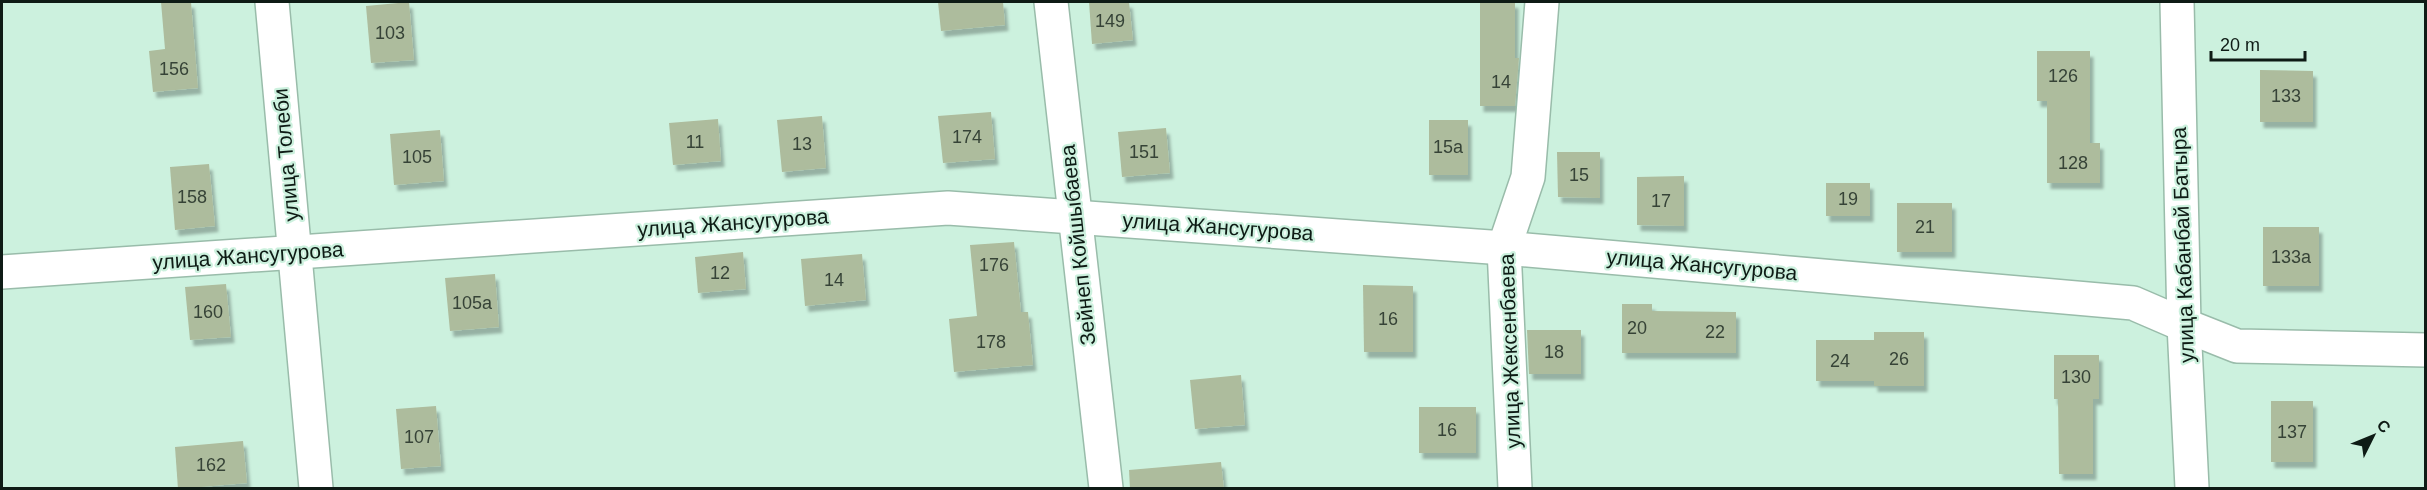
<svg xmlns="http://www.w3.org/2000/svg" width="2427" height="490" viewBox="0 0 2427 490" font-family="Arial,sans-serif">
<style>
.building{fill:#adbc9d;filter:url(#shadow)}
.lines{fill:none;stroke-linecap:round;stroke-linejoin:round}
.street-casing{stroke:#99bcaa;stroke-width:36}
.secondary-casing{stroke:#99bcaa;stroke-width:36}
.street{stroke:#fff;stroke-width:33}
.secondary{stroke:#fff;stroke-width:33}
.labels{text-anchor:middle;stroke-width:4.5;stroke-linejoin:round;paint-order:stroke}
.number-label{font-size:18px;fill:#364337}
.street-label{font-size:21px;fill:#0e1b15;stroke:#ccf1de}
</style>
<defs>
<filter id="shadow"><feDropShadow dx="3.5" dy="6" stdDeviation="1.5" flood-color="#0004"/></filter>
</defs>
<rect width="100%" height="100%" fill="#ccf1de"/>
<g class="building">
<polygon points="161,2 191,2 198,88 153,92 149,51 165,49"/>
<polygon points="409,2 414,60 371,63 366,6"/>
<polygon points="938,2 1003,2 1005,25 941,31"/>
<polygon points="1089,2 1129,2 1133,40 1092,44"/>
<polygon points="1480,2 1515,2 1515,58 1519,58 1515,106 1480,106"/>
<polygon points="2037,51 2090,51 2090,143 2100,143 2100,183 2047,183 2047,101 2037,101"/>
<polygon points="2260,70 2313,71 2313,122 2260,122"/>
<polygon points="991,112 995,159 943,163 938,116"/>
<polygon points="822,116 826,168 782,172 777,120"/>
<polygon points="718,119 721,161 673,165 669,123"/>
<rect x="1429" y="120" width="39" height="55"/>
<polygon points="1166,128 1170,173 1122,177 1118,132"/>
<polygon points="440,130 444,181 394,185 390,134"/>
<polygon points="1557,152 1600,152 1600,198 1558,197"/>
<polygon points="209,164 215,226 175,230 170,167"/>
<polygon points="1684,176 1684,226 1637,225 1637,177"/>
<rect x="1826" y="183" width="44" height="33"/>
<rect x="1897" y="203" width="55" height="49"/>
<rect x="2263" y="227" width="56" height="59"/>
<polygon points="1014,242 1021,312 1028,312 1033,365 954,372 949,319 977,316 970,245"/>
<polygon points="743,252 746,289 698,293 695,257"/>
<polygon points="862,254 866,300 805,306 801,259"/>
<polygon points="495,274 499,327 450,331 445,278"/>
<polygon points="226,284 231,337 190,340 185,287"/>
<polygon points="1363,285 1413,286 1413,352 1364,352"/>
<polygon points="1622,304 1652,304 1652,311 1736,312 1736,353 1622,353"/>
<polygon points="1527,330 1581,330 1581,374 1529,374"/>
<polygon points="1874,332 1924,332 1924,386 1874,386 1874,381 1816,381 1816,340 1874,340"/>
<polygon points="2054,355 2099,355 2099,399 2093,399 2093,474 2059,474 2058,399 2054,399"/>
<polygon points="1241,375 1245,425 1195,429 1190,380"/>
<rect x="2271" y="401" width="42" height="61"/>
<polygon points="436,406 441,466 401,469 396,409"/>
<rect x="1419" y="407" width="57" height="46"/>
<polygon points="243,441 247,483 178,489 175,447"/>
<polygon points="1221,462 1224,489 1130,489 1129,470"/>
</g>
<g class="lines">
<defs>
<g id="street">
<polyline points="1051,2 1106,488"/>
<polyline points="2,272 948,208 1504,248 2133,303 2184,325"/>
<polyline points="1515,488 1504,248 1528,177 1542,2"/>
</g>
<g id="secondary">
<polyline points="272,2 316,488"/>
<polyline points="2177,2 2184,325 2192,488"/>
<polyline points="2184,325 2237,346 2426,350"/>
</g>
</defs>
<use href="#street" class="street-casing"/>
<use href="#secondary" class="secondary-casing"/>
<use href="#street" class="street"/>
<use href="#secondary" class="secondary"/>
</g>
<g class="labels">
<g class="number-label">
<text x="1110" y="27">149</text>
<text x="390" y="39">103</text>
<text x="174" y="75">156</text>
<text x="2063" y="82">126</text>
<text x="1501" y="88">14</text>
<text x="2286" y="102">133</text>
<text x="967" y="143">174</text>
<text x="695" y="148">11</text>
<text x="802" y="150">13</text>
<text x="1448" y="153">15а</text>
<text x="1144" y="158">151</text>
<text x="417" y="163">105</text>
<text x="2073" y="169">128</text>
<text x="1579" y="181">15</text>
<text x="192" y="203">158</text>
<text x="1848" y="205">19</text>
<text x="1661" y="207">17</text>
<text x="1925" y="233">21</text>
<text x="2291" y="263">133а</text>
<text x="994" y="271">176</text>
<text x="720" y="279">12</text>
<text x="834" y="286">14</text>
<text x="472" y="309">105а</text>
<text x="208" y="318">160</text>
<text x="1388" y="325">16</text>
<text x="1637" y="334">20</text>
<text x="1715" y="338">22</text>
<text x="991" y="348">178</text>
<text x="1554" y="358">18</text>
<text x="1899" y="365">26</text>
<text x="1840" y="367">24</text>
<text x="2076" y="383">130</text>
<text x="1447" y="436">16</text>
<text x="2292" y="438">137</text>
<text x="419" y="443">107</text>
<text x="211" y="471">162</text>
</g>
<g class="street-label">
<text transform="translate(286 155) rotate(-95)" y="7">улица Толеби</text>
<text transform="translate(733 223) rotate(-4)" y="7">улица Жансугурова</text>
<text transform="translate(1218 227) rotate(4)" y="7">улица Жансугурова</text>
<text transform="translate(1078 245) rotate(-96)" y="7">Зейнеп Койшыбаева</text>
<text transform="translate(2183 245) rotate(-92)" y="7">улица Кабанбай Батыра</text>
<text transform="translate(248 256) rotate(-4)" y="7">улица Жансугурова</text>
<text transform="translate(1702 265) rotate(5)" y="7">улица Жансугурова</text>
<text transform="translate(1510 351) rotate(-92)" y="7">улица Жексенбаева</text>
</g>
</g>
<rect width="2427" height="490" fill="none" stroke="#0e1b15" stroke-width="6"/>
<g transform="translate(2373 436) rotate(47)" stroke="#ccf1de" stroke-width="4.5" paint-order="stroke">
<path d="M0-4.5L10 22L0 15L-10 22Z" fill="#0e1b15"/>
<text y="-9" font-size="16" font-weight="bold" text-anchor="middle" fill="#0e1b15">С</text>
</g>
<path d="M2211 51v9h94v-9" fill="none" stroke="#0e1b15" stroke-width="3"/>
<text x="2220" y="51" font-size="18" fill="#0e1b15" stroke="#ccf1de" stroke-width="4.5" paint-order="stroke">20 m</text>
</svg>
